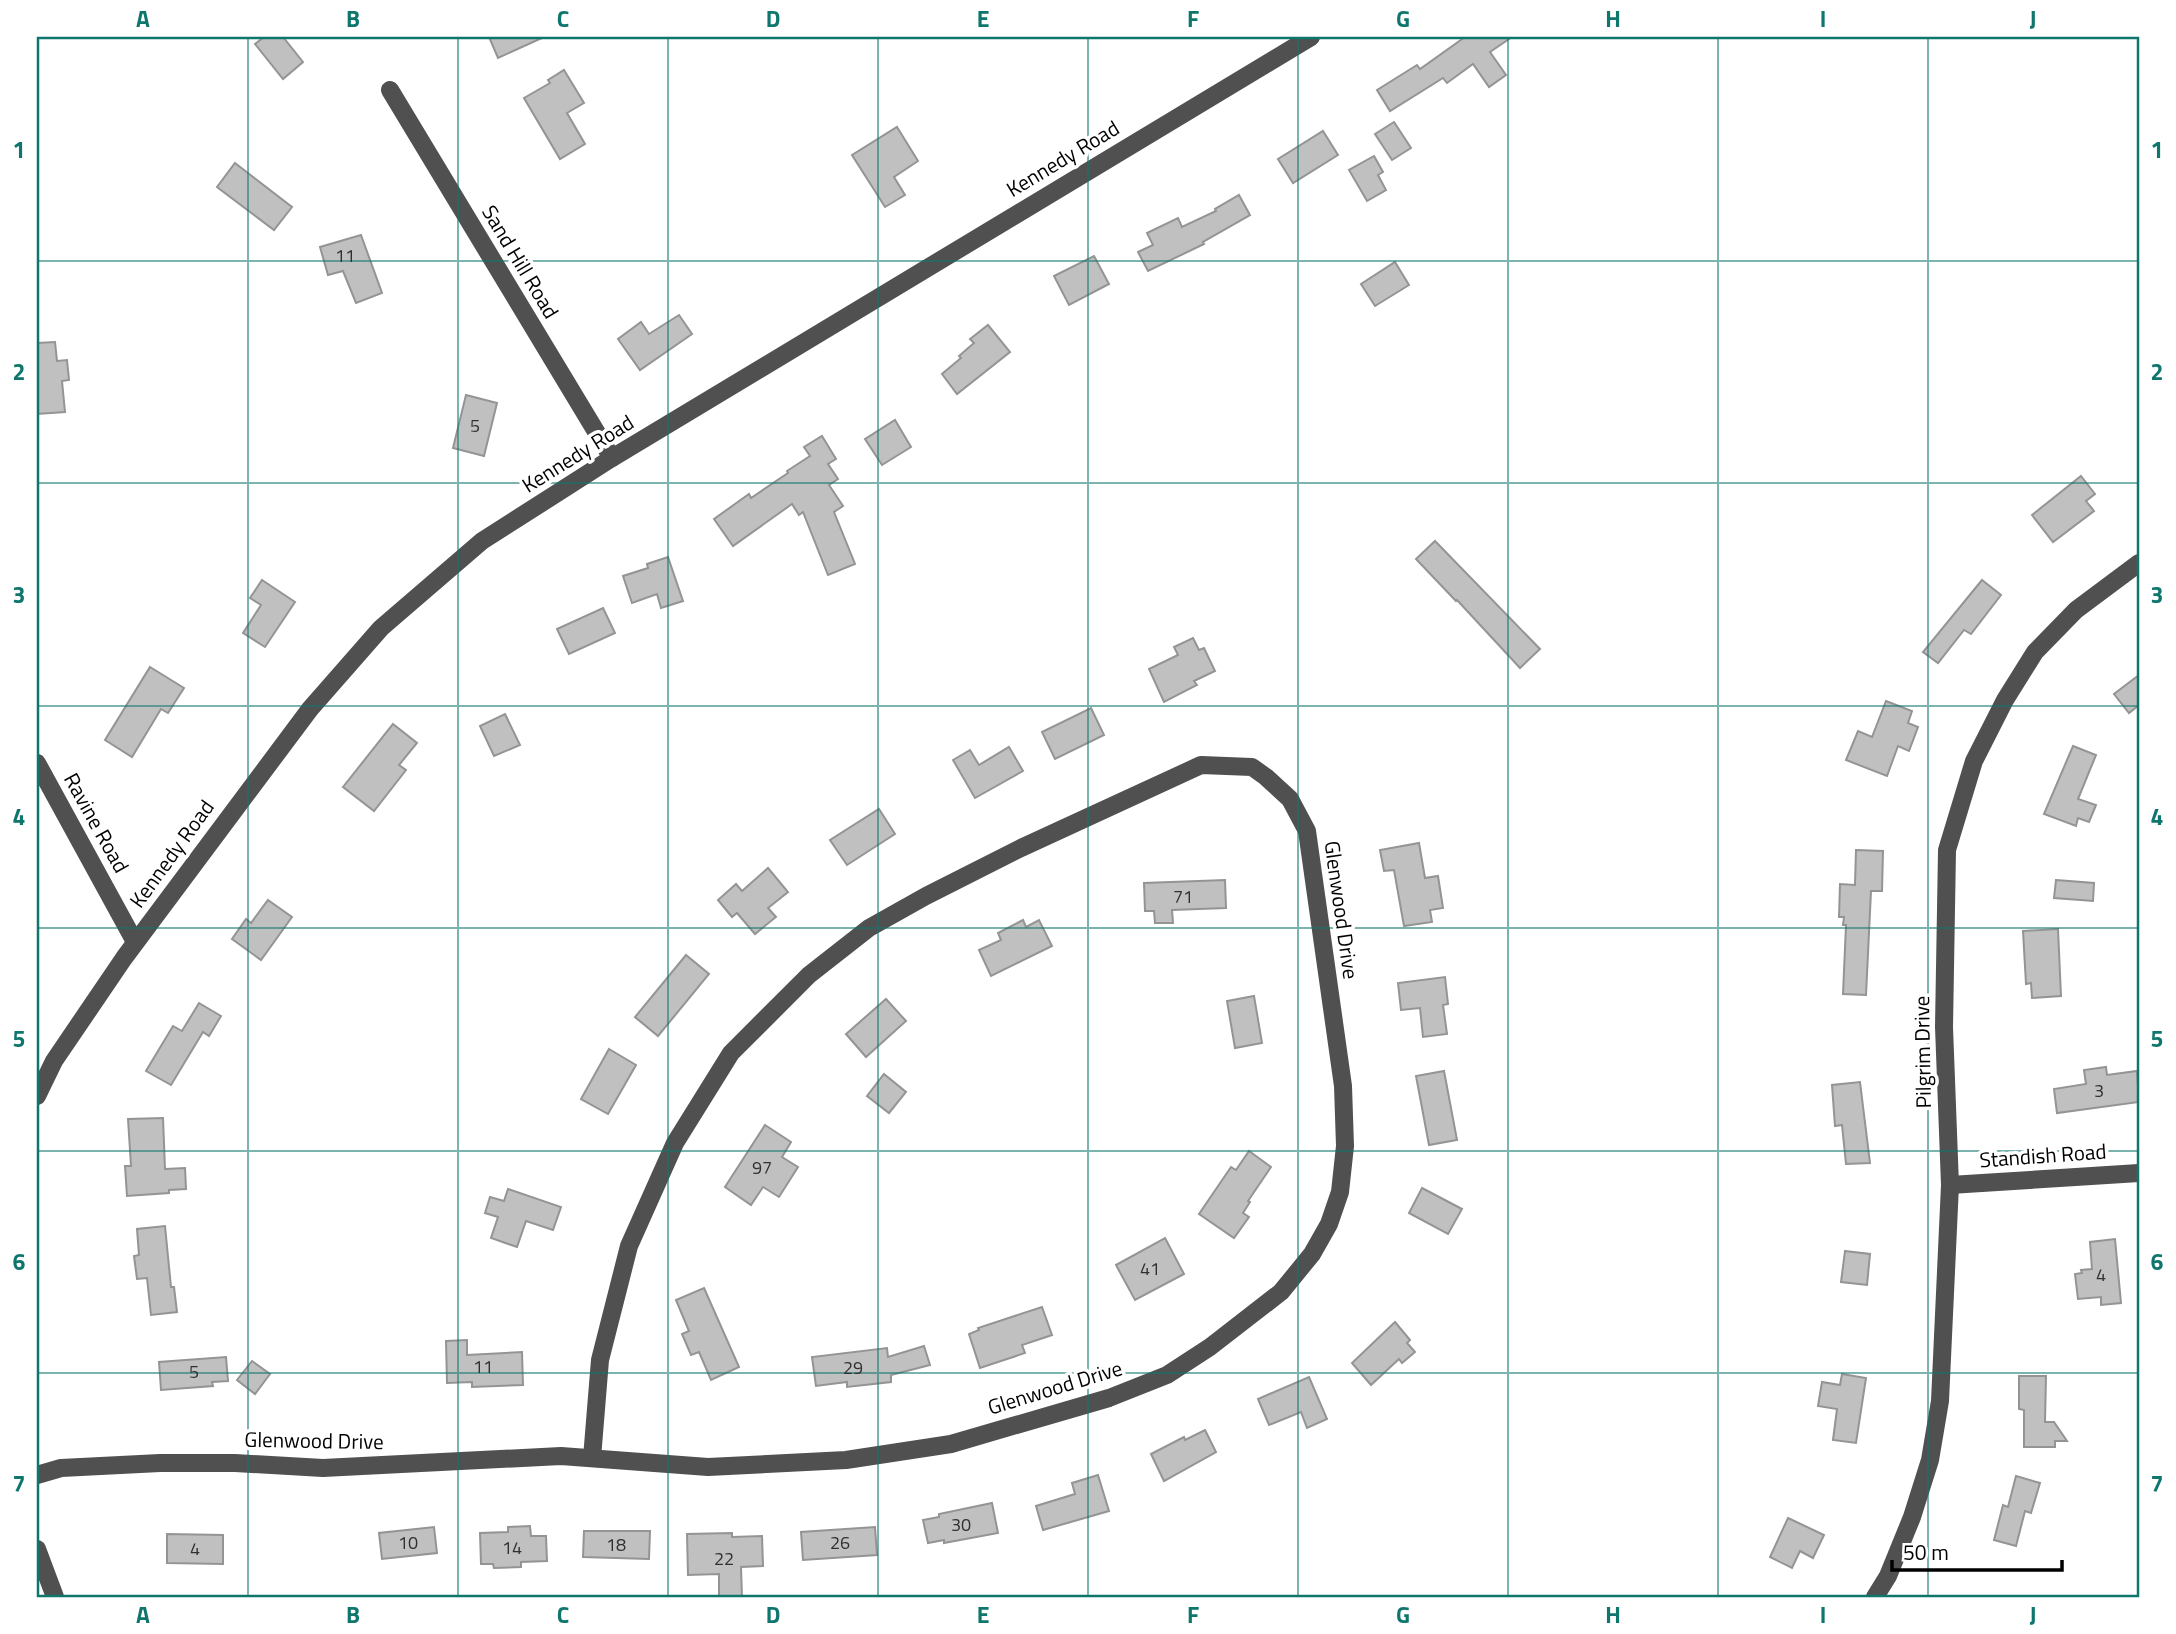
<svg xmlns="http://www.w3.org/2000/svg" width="2176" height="1634" viewBox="0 0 2176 1634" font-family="'Titillium Web',sans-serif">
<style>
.building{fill:#c0c0c0;stroke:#949494;stroke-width:2}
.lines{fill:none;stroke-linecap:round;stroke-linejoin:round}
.minor{stroke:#505050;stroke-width:18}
.grid{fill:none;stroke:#0f766e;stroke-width:2;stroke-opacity:0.55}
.labels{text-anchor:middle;stroke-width:7;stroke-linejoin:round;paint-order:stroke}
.number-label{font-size:18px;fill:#303030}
.street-label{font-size:21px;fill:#000;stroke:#fff}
.neatline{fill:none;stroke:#0f766e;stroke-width:2.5}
.grid-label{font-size:23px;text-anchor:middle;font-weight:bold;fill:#0f766e}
</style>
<rect width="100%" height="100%" fill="#fff"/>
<g class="building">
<polygon points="264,37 283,37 303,62 283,79 255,44"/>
<polygon points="489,37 544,37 498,58"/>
<polygon points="1465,37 1512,37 1490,52 1506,75 1489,87 1473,64 1447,83 1443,78 1390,111 1377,90 1417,65 1420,69"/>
<polygon points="564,70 584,103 567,113 585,144 560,159 524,98 550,83 548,80"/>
<polygon points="1394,122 1411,148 1392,160 1375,134"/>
<polygon points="897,127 918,161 894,177 905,195 885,207 852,155"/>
<polygon points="1323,131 1338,155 1293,183 1278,159"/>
<polygon points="1374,156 1383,172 1378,175 1386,190 1367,201 1349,170"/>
<polygon points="235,163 292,207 274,230 217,187"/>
<polygon points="1239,195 1250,215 1203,242 1204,244 1148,271 1138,252 1153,245 1147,233 1178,218 1182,227 1216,211 1215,209"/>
<polygon points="361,235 382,293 356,303 343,271 328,275 320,247"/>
<polygon points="1094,256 1109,284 1069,305 1054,276"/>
<polygon points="1395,262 1409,285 1375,306 1361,284"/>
<polygon points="679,315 692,334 640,370 618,339 641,322 649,334"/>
<polygon points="988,325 1010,352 957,394 942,374 961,358 959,356 974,343 970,339"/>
<polygon points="55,342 57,361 67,360 69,380 62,381 65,412 37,414 37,343"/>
<polygon points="466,395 497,403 484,456 453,448"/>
<polygon points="895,420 911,447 882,465 865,439"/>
<polygon points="822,436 836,459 828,464 838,479 829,485 843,506 834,512 855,564 828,575 803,512 799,515 792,504 733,546 714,519 749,494 751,498 788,473 787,471 810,456 804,447"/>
<polygon points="2081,476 2095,494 2086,501 2094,511 2053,542 2032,515"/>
<polygon points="1435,541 1540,649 1520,668 1457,600 1456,601 1416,559"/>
<polygon points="668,557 683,601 661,608 657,594 632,603 623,576 648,568 647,564"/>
<polygon points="262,580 295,602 265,647 243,633 261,605 250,598"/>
<polygon points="1982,580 2001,595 1971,634 1964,630 1938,663 1923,652"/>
<polygon points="603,608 615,633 569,654 557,629"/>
<polygon points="1193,638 1199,650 1204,648 1215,671 1194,681 1197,685 1164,702 1149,669 1178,655 1174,647"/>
<polygon points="150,667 184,688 168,713 161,709 132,757 105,740"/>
<polygon points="2139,675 2139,705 2129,713 2114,694"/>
<polygon points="1886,701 1912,711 1908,723 1918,727 1909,751 1898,746 1887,776 1846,760 1858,731 1872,737"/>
<polygon points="1091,708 1104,735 1055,759 1042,732"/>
<polygon points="505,714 520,745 494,756 480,726"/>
<polygon points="393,724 417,743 399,765 406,770 374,811 343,787"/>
<polygon points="2073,746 2096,755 2078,799 2096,805 2089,822 2078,818 2076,826 2044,814"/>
<polygon points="1009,747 1023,771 975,798 953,760 970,750 979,765"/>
<polygon points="879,809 895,834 847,865 830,840"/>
<polygon points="1419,843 1425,878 1438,876 1443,908 1430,910 1432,922 1404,926 1394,870 1384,871 1380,850"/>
<polygon points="1856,850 1883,851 1882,891 1871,891 1866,995 1843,994 1846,925 1843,925 1844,917 1839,917 1840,884 1855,885"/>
<polygon points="768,868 788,892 768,908 776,917 755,934 737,913 732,917 718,900 736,884 742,891"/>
<polygon points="1225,880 1226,908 1172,910 1173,923 1155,923 1154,911 1145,911 1144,883"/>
<polygon points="2056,880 2094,883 2093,901 2054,898"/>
<polygon points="268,900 292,917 261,960 232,939 246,919 251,923"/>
<polygon points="1023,920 1026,927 1039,920 1052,946 991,976 979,950 1001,940 998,933"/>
<polygon points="2058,929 2061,996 2032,998 2031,983 2026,984 2023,931"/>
<polygon points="686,955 709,974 658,1036 635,1017"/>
<polygon points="1445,977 1448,1004 1443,1005 1447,1034 1423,1037 1420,1008 1401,1010 1398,983"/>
<polygon points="1254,996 1262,1043 1235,1048 1227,1001"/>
<polygon points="886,999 906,1021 866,1057 846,1034"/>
<polygon points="199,1003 221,1016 209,1036 203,1032 171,1085 146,1071 173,1026 182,1031"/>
<polygon points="609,1049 636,1065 608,1114 581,1099"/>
<polygon points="2106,1067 2107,1075 2137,1071 2139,1102 2057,1113 2054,1089 2086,1084 2084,1070"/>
<polygon points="1444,1071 1457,1140 1429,1145 1416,1076"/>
<polygon points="884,1074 906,1092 889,1113 867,1096"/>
<polygon points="1860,1082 1870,1163 1846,1164 1842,1125 1835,1126 1832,1085"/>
<polygon points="163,1118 165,1169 185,1168 186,1189 169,1190 169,1193 127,1196 125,1166 131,1166 128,1119"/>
<polygon points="765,1125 791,1142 782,1157 798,1167 779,1197 763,1187 751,1205 725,1187"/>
<polygon points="1249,1151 1271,1167 1248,1201 1250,1202 1243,1213 1249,1217 1234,1238 1199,1214 1231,1167 1236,1170"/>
<polygon points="1422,1188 1462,1209 1448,1234 1409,1213"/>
<polygon points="508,1189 561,1207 553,1230 526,1221 517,1247 491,1238 498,1217 485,1213 490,1197 504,1201"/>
<polygon points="165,1226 171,1287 174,1287 177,1312 151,1315 147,1278 137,1279 134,1256 139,1255 137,1229"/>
<polygon points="1165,1238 1184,1274 1135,1300 1116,1265"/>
<polygon points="2115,1239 2121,1303 2101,1305 2101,1297 2078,1299 2075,1274 2082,1273 2081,1270 2092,1269 2090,1242"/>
<polygon points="1845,1251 1870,1254 1867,1285 1841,1282"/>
<polygon points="704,1288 739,1367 711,1380 699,1352 691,1355 682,1334 689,1331 676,1300"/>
<polygon points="1042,1307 1052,1335 1022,1345 1025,1353 980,1368 969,1334 979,1330 978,1328"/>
<polygon points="1395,1322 1410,1340 1407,1343 1415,1352 1402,1363 1399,1359 1371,1385 1352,1363"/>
<polygon points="467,1340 467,1355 522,1352 523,1385 472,1387 472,1382 447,1383 446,1341"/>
<polygon points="924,1346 930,1365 891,1375 891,1382 847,1387 847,1382 816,1386 812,1357 887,1348 888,1357"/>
<polygon points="226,1357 228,1381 212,1382 213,1386 161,1390 159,1362"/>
<polygon points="252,1361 270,1374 255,1394 237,1380"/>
<polygon points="1842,1374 1866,1378 1856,1443 1833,1440 1837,1409 1818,1406 1822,1382 1840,1385"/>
<polygon points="2019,1376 2046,1376 2045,1422 2054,1422 2067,1441 2055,1441 2055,1447 2024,1447 2024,1410 2019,1409"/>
<polygon points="1309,1377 1327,1419 1307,1428 1301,1412 1269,1425 1258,1399"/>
<polygon points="1205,1430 1216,1452 1164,1481 1151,1454 1184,1437 1185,1440"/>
<polygon points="1098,1475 1109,1511 1043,1530 1036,1506 1075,1494 1072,1483"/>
<polygon points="2016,1476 2040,1483 2031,1513 2025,1511 2016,1546 1994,1540 2003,1505 2008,1507"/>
<polygon points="992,1503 998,1533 944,1543 944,1540 928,1543 923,1520 939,1517 939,1514"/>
<polygon points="1788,1518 1824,1535 1813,1558 1800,1551 1792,1568 1770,1557"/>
<polygon points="530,1526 531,1536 546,1536 547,1561 521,1562 521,1567 494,1568 493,1564 481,1564 480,1533 508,1532 508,1527"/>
<polygon points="434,1527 437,1553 382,1559 379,1533"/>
<polygon points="875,1527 877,1555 803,1560 801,1532"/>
<polygon points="584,1531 650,1531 649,1559 583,1557"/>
<polygon points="732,1533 732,1537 762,1536 763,1566 741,1567 742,1597 719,1597 719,1574 688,1575 687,1534"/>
<polygon points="167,1534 223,1535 223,1564 167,1563"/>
</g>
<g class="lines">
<g class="minor">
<polyline points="390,90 612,458"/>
<polyline points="37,763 135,942"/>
<polyline points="37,1096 54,1061 124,958 310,709 381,628 482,541 612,458 1311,37"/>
<polyline points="1950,1185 2139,1173"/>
<polyline points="37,1475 61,1468 160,1463 235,1463 323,1468 561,1456 708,1467 846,1460 951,1444 1109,1398 1167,1375 1210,1347 1281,1292 1312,1254 1329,1224 1340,1192 1345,1146 1343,1086 1307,831 1290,799 1266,777 1252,767 1201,765 1021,848 926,896 869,928 809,975 731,1053 675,1143 629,1246 600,1360 592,1458"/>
<polyline points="37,1549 55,1597"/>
<polyline points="1875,1597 1888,1576 1912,1517 1930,1460 1940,1401 1950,1185 1944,1027 1947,850 1974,761 2005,700 2035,652 2076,610 2139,563"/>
</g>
</g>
<path class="grid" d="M 248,37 L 248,1597M 458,37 L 458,1597M 668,37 L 668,1597M 878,37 L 878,1597M 1088,37 L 1088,1597M 1298,37 L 1298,1597M 1508,37 L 1508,1597M 1718,37 L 1718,1597M 1928,37 L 1928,1597M 37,261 L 2139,261M 37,483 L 2139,483M 37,706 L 2139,706M 37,928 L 2139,928M 37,1151 L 2139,1151M 37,1373 L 2139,1373"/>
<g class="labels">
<g class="number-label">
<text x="345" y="262">11</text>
<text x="475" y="432">5</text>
<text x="1183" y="903">71</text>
<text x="2099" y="1097">3</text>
<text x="762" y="1174">97</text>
<text x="1150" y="1275">41</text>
<text x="2101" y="1281">4</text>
<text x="483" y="1373">11</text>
<text x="853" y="1374">29</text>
<text x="194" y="1378">5</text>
<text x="961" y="1531">30</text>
<text x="408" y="1549">10</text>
<text x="840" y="1549">26</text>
<text x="616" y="1551">18</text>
<text x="512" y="1554">14</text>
<text x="195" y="1555">4</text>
<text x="724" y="1565">22</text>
</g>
<g class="street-label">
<text transform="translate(1063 159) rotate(-31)" y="7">Kennedy Road</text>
<text transform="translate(520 262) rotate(59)" y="7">Sand Hill Road</text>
<text transform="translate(578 454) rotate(-32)" y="7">Kennedy Road</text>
<text transform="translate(96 823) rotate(61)" y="7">Ravine Road</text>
<text transform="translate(172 854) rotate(-54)" y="7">Kennedy Road</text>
<text transform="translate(1341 910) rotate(82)" y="7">Glenwood Drive</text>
<text transform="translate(1923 1052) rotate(-91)" y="7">Pilgrim Drive</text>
<text transform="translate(2043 1156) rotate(-4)" y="7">Standish Road</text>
<text transform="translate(1055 1388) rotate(-17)" y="7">Glenwood Drive</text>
<text transform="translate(314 1441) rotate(1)" y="7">Glenwood Drive</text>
</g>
</g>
<rect width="2176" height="1634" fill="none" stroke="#ffffff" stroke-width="77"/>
<path d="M1892 1560v10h170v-10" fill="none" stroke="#000000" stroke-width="3.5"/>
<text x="1903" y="1560" font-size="21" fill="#000000" stroke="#ffffff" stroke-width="5" paint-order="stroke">50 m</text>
<rect x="38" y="38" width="2100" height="1558" class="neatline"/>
<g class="grid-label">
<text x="143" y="27">A</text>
<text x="353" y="27">B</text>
<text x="563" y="27">C</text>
<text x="773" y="27">D</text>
<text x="983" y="27">E</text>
<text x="1193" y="27">F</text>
<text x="1403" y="27">G</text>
<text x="1613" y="27">H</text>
<text x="1823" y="27">I</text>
<text x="2033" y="27">J</text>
<text x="19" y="158">1</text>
<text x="2157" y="158">1</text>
<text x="19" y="380">2</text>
<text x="2157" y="380">2</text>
<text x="19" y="603">3</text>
<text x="2157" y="603">3</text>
<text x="19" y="825">4</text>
<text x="2157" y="825">4</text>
<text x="19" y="1047">5</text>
<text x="2157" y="1047">5</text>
<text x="19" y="1270">6</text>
<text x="2157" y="1270">6</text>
<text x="19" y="1492">7</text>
<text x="2157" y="1492">7</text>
<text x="143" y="1623">A</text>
<text x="353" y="1623">B</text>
<text x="563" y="1623">C</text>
<text x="773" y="1623">D</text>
<text x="983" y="1623">E</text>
<text x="1193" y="1623">F</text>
<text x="1403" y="1623">G</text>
<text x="1613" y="1623">H</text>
<text x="1823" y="1623">I</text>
<text x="2033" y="1623">J</text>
</g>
</svg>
